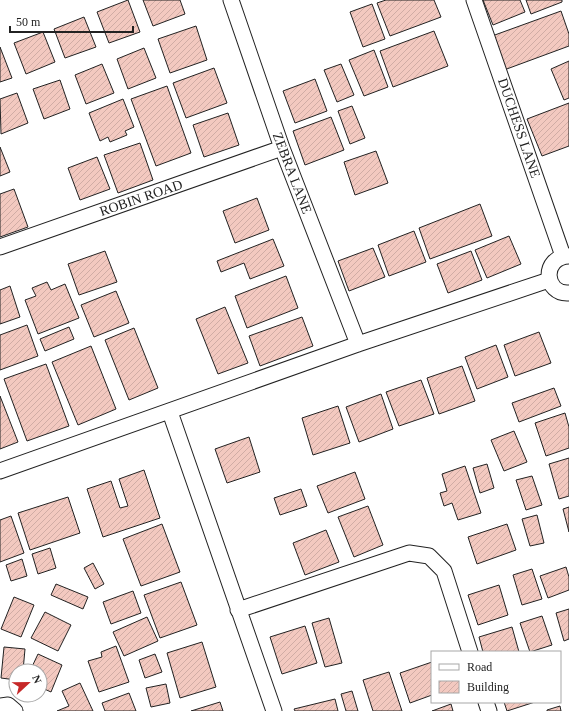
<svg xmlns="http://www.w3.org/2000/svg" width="569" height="711" font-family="Georgia,serif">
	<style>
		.building { fill: url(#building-hatch); stroke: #222 }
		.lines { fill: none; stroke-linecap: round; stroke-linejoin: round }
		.minor-casing { stroke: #222; stroke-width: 17 }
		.minor { stroke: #fff; stroke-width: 15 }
		.labels { text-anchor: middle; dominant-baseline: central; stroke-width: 3; stroke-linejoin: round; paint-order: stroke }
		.street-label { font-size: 14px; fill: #222; stroke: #fff }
	</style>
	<defs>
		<pattern id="building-hatch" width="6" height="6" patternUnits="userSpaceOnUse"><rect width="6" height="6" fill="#f3c9c0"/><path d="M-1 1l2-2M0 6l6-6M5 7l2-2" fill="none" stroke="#d0aca5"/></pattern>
	</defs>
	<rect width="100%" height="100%" fill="#fff"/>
	<path class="building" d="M128 0 140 32 109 43 97 12Z
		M143 0H180L185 14 153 26Z
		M386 0H434L441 17 390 36 377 3Z
		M483 0H520L525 12 493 25Z
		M526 0H562V2L531 14Z
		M372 4 385 39 363 47 350 12Z
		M561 11 569 34V46L504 70 492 36Z
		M84 17 96 47 65 58 54 29Z
		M196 26 207 60 170 73 158 39Z
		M434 31 448 66 393 87 380 51Z
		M43 32 55 62 26 74 14 43Z
		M0 47 12 78 0 82Z
		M144 48 156 78 128 89 117 59Z
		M374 50 388 87 364 96 349 60Z
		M569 61V98L564 100 551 69Z
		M102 64 114 93 86 104 75 75Z
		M341 64 354 95 337 102 324 70Z
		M214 68 227 103 186 118 173 83Z
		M315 79 327 111 295 123 283 91Z
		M60 80 70 109 44 119 33 89Z
		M167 86 191 153 156 166 131 99Z
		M17 93 28 123 1 134 0 99Z
		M123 99 134 127 125 131 127 135 110 142 108 137 100 141 89 113Z
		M569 103V146L542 156 527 119Z
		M352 106 365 138 350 144 338 111Z
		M228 113 239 145 204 157 193 125Z
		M331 117 344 150 305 165 293 131Z
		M140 143 153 180 118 193 104 155Z
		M0 147 10 172 0 176Z
		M376 151 388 183 355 195 344 162Z
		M97 157 110 189 80 200 68 168Z
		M14 189 28 227 0 237V194Z
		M257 198 269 230 235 243 223 211Z
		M480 204 492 236 430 259 419 228Z
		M414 231 426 262 389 276 378 245Z
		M509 236 521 264 487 278 475 250Z
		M273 239 284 266 250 279 244 263 221 272 217 261Z
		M373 248 385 277 349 291 338 261Z
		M105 251 117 282 79 295 68 264Z
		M471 251 482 280 448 293 437 264Z
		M286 276 298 308 247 328 235 296Z
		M47 282 51 290 65 284 79 318 38 334 25 300 36 296 32 288Z
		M10 286 20 317 0 324V290Z
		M116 291 129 323 94 337 81 305Z
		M225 307 248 363 218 374 196 319Z
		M302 317 313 346 260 366 249 336Z
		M27 325 38 356 0 370V335Z
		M69 327 74 339 45 351 40 339Z
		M134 328 158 388 129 400 105 340Z
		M539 332 551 363 515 376 504 345Z
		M496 345 508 377 477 389 465 357Z
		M91 346 116 409 78 425 52 362Z
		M46 364 69 426 27 441 4 379Z
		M462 366 475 401 439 414 427 378Z
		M421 380 434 414 399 426 386 392Z
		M554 388 561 406 519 422 512 403Z
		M381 394 393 429 359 442 346 407Z
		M0 396 18 442 0 449Z
		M338 406 350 443 313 455 302 418Z
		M565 413 569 427V448L546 456 535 423Z
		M514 431 527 462 504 471 491 440Z
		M249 437 260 472 227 483 215 449Z
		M569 458V496L559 499 549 464Z
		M487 464 494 488 480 493 473 468Z
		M465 466 481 513 458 520 452 503 444 506 440 493 447 491 442 474Z
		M144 470 160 518 103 537 87 489 111 481 120 508 128 506 119 479Z
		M355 472 365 499 328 513 317 486Z
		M532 476 542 505 526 510 516 480Z
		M301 489 307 506 280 515 274 498Z
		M68 497 80 533 30 550 18 513Z
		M368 506 383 545 354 557 338 517Z
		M569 507V532L563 509Z
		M537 515 544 543 530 546 522 519Z
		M11 516 24 553 0 562V520Z
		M162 524 180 572 141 586 123 539Z
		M507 524 516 550 477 564 468 537Z
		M326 530 339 562 305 575 293 543Z
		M50 548 56 568 38 574 32 554Z
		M22 559 27 576 11 581 6 565Z
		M93 563 104 584 95 589 84 568Z
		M566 567 569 577V590L548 598 540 576Z
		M532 569 542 599 522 605 513 575Z
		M181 582 197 625 160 638 144 595Z
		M56 584 88 597 83 609 51 595Z
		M499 585 508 615 478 625 468 595Z
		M133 591 141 613 111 624 103 602Z
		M14 597 34 605 21 637 1 629Z
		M569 609V639L564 641 556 613Z
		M45 612 71 625 58 651 31 638Z
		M542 616 552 645 530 652 520 623Z
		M147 617 158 641 124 656 113 632Z
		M329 618 342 663 325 667 312 623Z
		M305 626 317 663 282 674 270 637Z
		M512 627 519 652H483L479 637Z
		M202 642 216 687 180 698 167 653Z
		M116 646 129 682 99 692 88 661 102 657 101 652Z
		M4 647 25 649 23 671H16V680L1 678Z
		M38 654 62 665 51 692 40 687V671H30Z
		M155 654 162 672 145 678 139 660Z
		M432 662V695L410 703 400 673Z
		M389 672 402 711H373L363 680Z
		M80 683 93 711H57L69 706 62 691Z
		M166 684 170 703 151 707 146 688Z
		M352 691 358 711H346L341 694Z
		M129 693 136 711H105L102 703Z
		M335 699 338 711H295L294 709Z
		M220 702 223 711H191Z
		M504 702H535L507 711Z
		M451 704 453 711H432Z
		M560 706 561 711H547V710Z"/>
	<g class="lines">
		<g class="minor-casing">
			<path id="minor" d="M231 0 282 148 358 344
				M474 0 563 256
				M0 247 282 148
				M569 256C541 257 544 295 569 293
				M170 412 274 711
				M0 471 358 344 549 280
				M238 610 409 553 429 556 444 571 470 652
				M486 702 489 711
				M0 706 8 705 15 711"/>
		</g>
		<use href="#minor" class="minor"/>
	</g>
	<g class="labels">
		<g class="street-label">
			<text transform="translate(519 128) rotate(71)">DUCHESS LANE</text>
			<text transform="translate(292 173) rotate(69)">ZEBRA LANE</text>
			<text transform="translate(141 198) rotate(-19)">ROBIN ROAD</text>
		</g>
	</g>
	<rect x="431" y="651" width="130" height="52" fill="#ffffff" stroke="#a7a7a7"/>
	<rect x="439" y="664" width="20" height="6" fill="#ffffff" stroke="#a7a7a7"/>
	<text x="467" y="671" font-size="12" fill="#222222">Road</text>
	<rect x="439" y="681" width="20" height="12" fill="url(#building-hatch)" stroke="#a7a7a7"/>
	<text x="467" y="691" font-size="12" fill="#222222">Building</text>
	<g transform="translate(28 683) rotate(68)"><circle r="19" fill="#ffffff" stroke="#a7a7a7"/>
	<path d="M0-3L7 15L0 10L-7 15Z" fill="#c62828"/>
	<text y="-6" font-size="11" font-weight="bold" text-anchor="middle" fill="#222222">N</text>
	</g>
	<path d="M10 26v6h123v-6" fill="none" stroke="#222222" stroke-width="2"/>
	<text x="16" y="26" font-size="12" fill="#222222" stroke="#ffffff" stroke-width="3" paint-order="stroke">50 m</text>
</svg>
